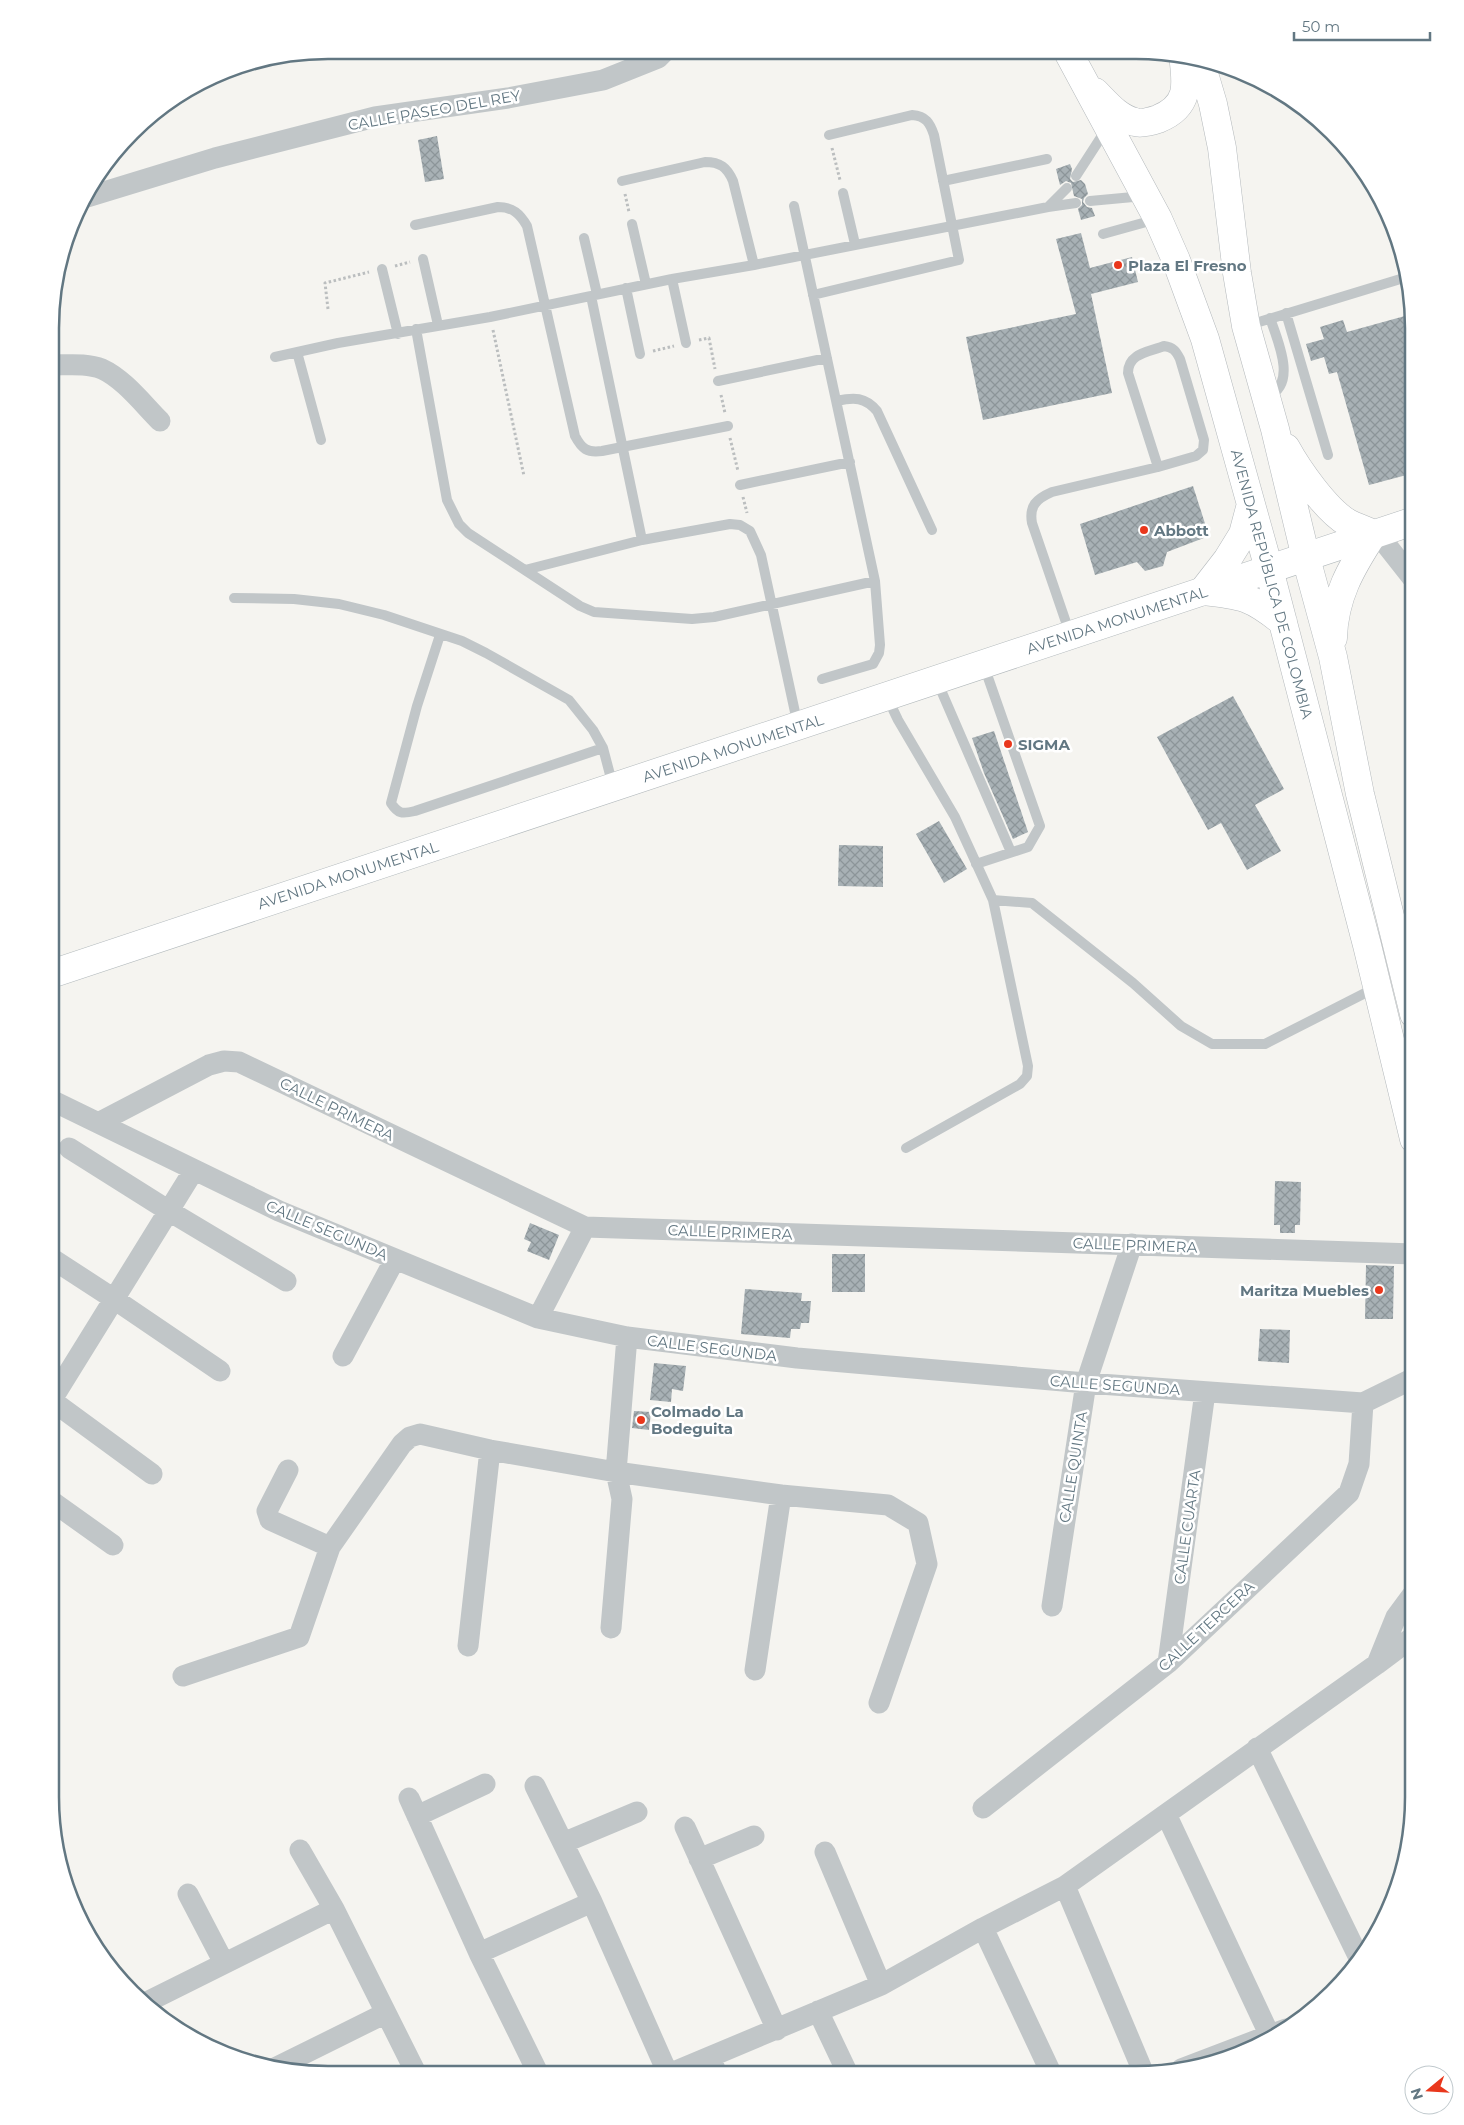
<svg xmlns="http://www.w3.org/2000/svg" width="1464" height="2125" font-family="Montserrat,sans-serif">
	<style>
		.building { fill: url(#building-cross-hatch) }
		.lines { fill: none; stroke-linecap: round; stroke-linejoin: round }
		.secondary-casing { stroke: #b3babd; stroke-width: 29 }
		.primary-casing { stroke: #b4b9bc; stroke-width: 29 }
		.path { stroke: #bbbebf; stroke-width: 3; stroke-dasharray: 2.5 2.5; stroke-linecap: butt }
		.lane { stroke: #c1c6c8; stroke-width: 10 }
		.street { stroke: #c1c6c8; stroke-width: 21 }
		.secondary { stroke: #fff; stroke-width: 28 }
		.primary { stroke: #fff; stroke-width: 28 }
		.poi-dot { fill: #e9371c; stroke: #fff; stroke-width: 2 }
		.labels { text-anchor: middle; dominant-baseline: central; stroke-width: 5; stroke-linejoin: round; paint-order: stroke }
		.street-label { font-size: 15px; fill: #627782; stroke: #fff }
		.poi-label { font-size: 15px; font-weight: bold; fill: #627782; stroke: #fff; text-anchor: start }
		.rim { fill: none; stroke: #627782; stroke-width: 2.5 }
	</style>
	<defs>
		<pattern id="building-cross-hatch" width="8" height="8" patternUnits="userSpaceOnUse" patternTransform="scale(1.25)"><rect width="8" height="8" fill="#a8b1b5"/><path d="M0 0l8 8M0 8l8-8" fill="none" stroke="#8c9599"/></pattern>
	</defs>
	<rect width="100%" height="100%" fill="#f5f4f0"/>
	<path class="building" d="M437 136 444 179 425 182 418 140Z
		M1070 164 1072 169 1070 179 1073 182 1081 180 1085 184 1088 194 1084 198 1083 202 1087 207 1092 208 1095 216 1081 220 1078 209 1082 205V199L1074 196 1071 183 1066 181 1060 185 1056 169Z
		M1081 233 1090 268 1132 257 1138 282 1091 294 1112 393 983 420 966 337 1076 314 1056 239Z
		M1412 314 1414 328V473L1369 485 1337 372 1329 374 1324 357 1311 361 1306 344 1324 339 1320 327 1343 320 1347 332Z
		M1193 486 1209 536 1167 552 1163 566 1145 571 1137 562 1095 575 1080 524Z
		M1233 696 1284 789 1255 805 1281 851 1247 870 1221 823 1208 830 1157 737Z
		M994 731 1028 832 1013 839 984 773 972 738Z
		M939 821 967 869 944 883 916 834Z
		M839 845 883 846V887L838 886Z
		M1275 1181 1301 1182 1300 1225H1295V1233H1280V1225H1274Z
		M530 1223 559 1235 549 1260 527 1251 531 1242 524 1239Z
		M832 1254H865V1292H832Z
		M1366 1265 1394 1266 1393 1319H1365Z
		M745 1289 802 1293 801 1301H811L809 1323H801L800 1329H791L790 1338 741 1334Z
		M1260 1329 1290 1330 1289 1363 1258 1361Z
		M654 1363 686 1366 683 1391 672 1389 671 1402 650 1400Z
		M634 1411 651 1412 649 1430 632 1428Z"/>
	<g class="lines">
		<g class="secondary-casing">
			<path id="secondary" d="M51 974 1414 521"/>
		</g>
		<g class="primary-casing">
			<path id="primary" d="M1068 52 1158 219 1176 260 1205 339 1269 569 1367 945 1414 1139
				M1200 60 1213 104 1222 148 1237 273 1246 326 1275 429 1306 558 1333 657 1360 794 1414 1014
				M1095 92C1107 104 1118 118 1135 122 1141 124 1152 121 1158 119 1190 106 1187 85 1183 55
				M1286 448C1298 470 1326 510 1348 523 1356 527 1365 530 1373 534 1351 568 1334 597 1333 638
				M1203 591 1227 560 1243 534 1251 504
				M1203 591C1243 595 1252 597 1283 622"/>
		</g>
		<path class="path" d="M832 148 840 180
			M625 194 629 212
			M395 266 410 262
			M328 309 325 283 369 272
			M493 330 524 476
			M699 340 709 338 715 369
			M653 351 674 346
			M721 395 725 413
			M730 438 738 471
			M743 497 747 513"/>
		<path class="lane" d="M1076 176 1107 128
			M622 181 705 162C720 162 727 167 733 181L754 265
			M943 181 1047 159
			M843 193 855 244
			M1090 201 1144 196
			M794 206 875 581 880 645 879 653 873 664 822 679
			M1048 207 1067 188
			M632 224 646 284
			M415 225 498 207C513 207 520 214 527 226L575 436C582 449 587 453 602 451L728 426
			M1103 234 1157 219
			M584 238 597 294
			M423 259 438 325
			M382 269 398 334
			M672 279 686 343
			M626 288 640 354
			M813 295 959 260 934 135C930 123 926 116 912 115L829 135
			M591 296 642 540
			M1286 313 1328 455
			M1246 326 1407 277
			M416 329 447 500 459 524 468 533 580 606 594 612 692 619 714 617 875 581
			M297 352 321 440
			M275 357 338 343 490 317 672 279 754 265 1048 207 1076 203
			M718 381 827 358
			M1268 396C1298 384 1277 339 1270 318
			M837 401C854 397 865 397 877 411L932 530
			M740 485 850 462
			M525 570 642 540 730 524 740 525 750 531 761 555 798 726
			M234 598 294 599 339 604 384 615 462 641 486 653 569 700 593 730 603 748 613 786
			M1070 634 1032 523C1029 506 1036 499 1052 492L1158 467 1196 456 1203 450 1204 440 1180 359C1176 351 1173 347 1164 346 1149 352 1128 353 1128 373L1158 467
			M440 635 417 706 391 803C398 814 402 814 415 811L603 748
			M937 681 1011 852
			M887 697 898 720 955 817 993 900 1032 903 1133 983 1181 1026 1212 1044H1265L1375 988
			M976 864 1028 847 1040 826 984 666
			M906 1148 1020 1084 1027 1076 1028 1066 993 900"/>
		<path class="street" d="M84 198 215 158 375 117 508 98 603 80 658 58 665 51
			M52 365C69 365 87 363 102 369 124 379 143 404 160 421
			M1377 533 1414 580
			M51 1100 279 1211 538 1318 627 1337 797 1358 1086 1383 1363 1403 1414 1378
			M98 1123 209 1065 224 1061 239 1062 585 1227 1414 1254
			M69 1148 169 1211 286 1281
			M51 1258 114 1299 220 1371
			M538 1318 585 1227
			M343 1356 395 1259
			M51 1400 152 1474
			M51 1401 194 1170
			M288 1470 267 1511 270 1520 330 1547
			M50 1500 113 1545
			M1052 1606 1086 1383 1132 1244
			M611 1628 622 1499 616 1472 627 1337
			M1413 1637 1377 1664 1396 1617 1413 1594
			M468 1646 490 1450
			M1168 1663 1205 1392
			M755 1670 781 1495
			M183 1676 299 1637 330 1547 402 1444 410 1437 420 1434 490 1450 616 1472 781 1495 888 1505 918 1523 927 1564 879 1703
			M1257 1748 1360 1960
			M535 1786 592 1902 668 2074
			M409 1798 479 1953 538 2073
			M983 1808 1168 1663 1349 1493 1359 1464 1363 1403
			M1166 1814 1270 2036
			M417 1816 485 1784
			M685 1827 777 2030
			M563 1843 637 1812
			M300 1850 334 1909 416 2073
			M825 1852 881 1985
			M699 1859 754 1836
			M1065 1886 1144 2074
			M188 1894 224 1963
			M983 1928 1052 2075
			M479 1953 592 1902
			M145 2003 334 1909
			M818 2011 848 2074
			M710 2057 717 2074
			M275 2068 386 2013
			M1181 2069 1286 2029
			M669 2074 881 1985 983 1928 1065 1886 1377 1664"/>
		<use href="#secondary" class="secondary"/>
		<use href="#primary" class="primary"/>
	</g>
	<g class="poi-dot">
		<circle cx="1118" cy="265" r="5"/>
		<circle cx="1144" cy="530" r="5"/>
		<circle cx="1008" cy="744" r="5"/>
		<circle cx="1379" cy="1290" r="5"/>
		<circle cx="641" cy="1420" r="5"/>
	</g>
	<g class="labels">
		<g class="street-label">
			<text transform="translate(434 110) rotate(-10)">CALLE PASEO DEL REY</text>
			<text transform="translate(1272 584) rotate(75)">AVENIDA REPÚBLICA DE COLOMBIA</text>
			<text transform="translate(1117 620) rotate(-18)">AVENIDA MONUMENTAL</text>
			<text transform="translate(733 748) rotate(-18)">AVENIDA MONUMENTAL</text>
			<text transform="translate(348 875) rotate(-18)">AVENIDA MONUMENTAL</text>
			<text transform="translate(337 1109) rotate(26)">CALLE PRIMERA</text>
			<text transform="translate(327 1230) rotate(23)">CALLE SEGUNDA</text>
			<text transform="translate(730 1232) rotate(2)">CALLE PRIMERA</text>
			<text transform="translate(1135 1245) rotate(2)">CALLE PRIMERA</text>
			<text transform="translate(712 1348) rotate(7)">CALLE SEGUNDA</text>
			<text transform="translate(1115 1385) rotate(4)">CALLE SEGUNDA</text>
			<text transform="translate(1073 1467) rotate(-81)">CALLE QUINTA</text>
			<text transform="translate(1187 1527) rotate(-82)">CALLE CUARTA</text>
			<text transform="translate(1206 1626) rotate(-43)">CALLE TERCERA</text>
		</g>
		<g class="poi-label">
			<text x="1128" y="265">Plaza El Fresno</text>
			<text x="1154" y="530">Abbott</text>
			<text x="1018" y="744">SIGMA</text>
			<text x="1369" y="1290" text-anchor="end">Maritza Muebles</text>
			<text x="651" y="1411">Colmado La<tspan x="651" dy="17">Bodeguita</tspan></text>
		</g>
	</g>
	<path d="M0 0H1464V2125H0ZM328 59H1136A269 269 0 0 1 1405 328V1797A269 269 0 0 1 1136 2066H328A269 269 0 0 1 59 1797V328A269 269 0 0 1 328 59Z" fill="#fff" fill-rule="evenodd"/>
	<path class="rim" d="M328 59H1136A269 269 0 0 1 1405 328V1797A269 269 0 0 1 1136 2066H328A269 269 0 0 1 59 1797V328A269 269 0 0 1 328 59Z"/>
	<g transform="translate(1429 2090) rotate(252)"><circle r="24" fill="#ffffff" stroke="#c0c9cd"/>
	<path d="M0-4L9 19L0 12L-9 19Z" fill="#e9371c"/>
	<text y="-8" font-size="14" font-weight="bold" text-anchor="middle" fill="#627782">N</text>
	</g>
	<path d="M1294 32v8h136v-8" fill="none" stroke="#627782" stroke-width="2.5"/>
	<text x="1302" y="32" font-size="15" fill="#627782" stroke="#ffffff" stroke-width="4" paint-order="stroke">50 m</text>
</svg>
